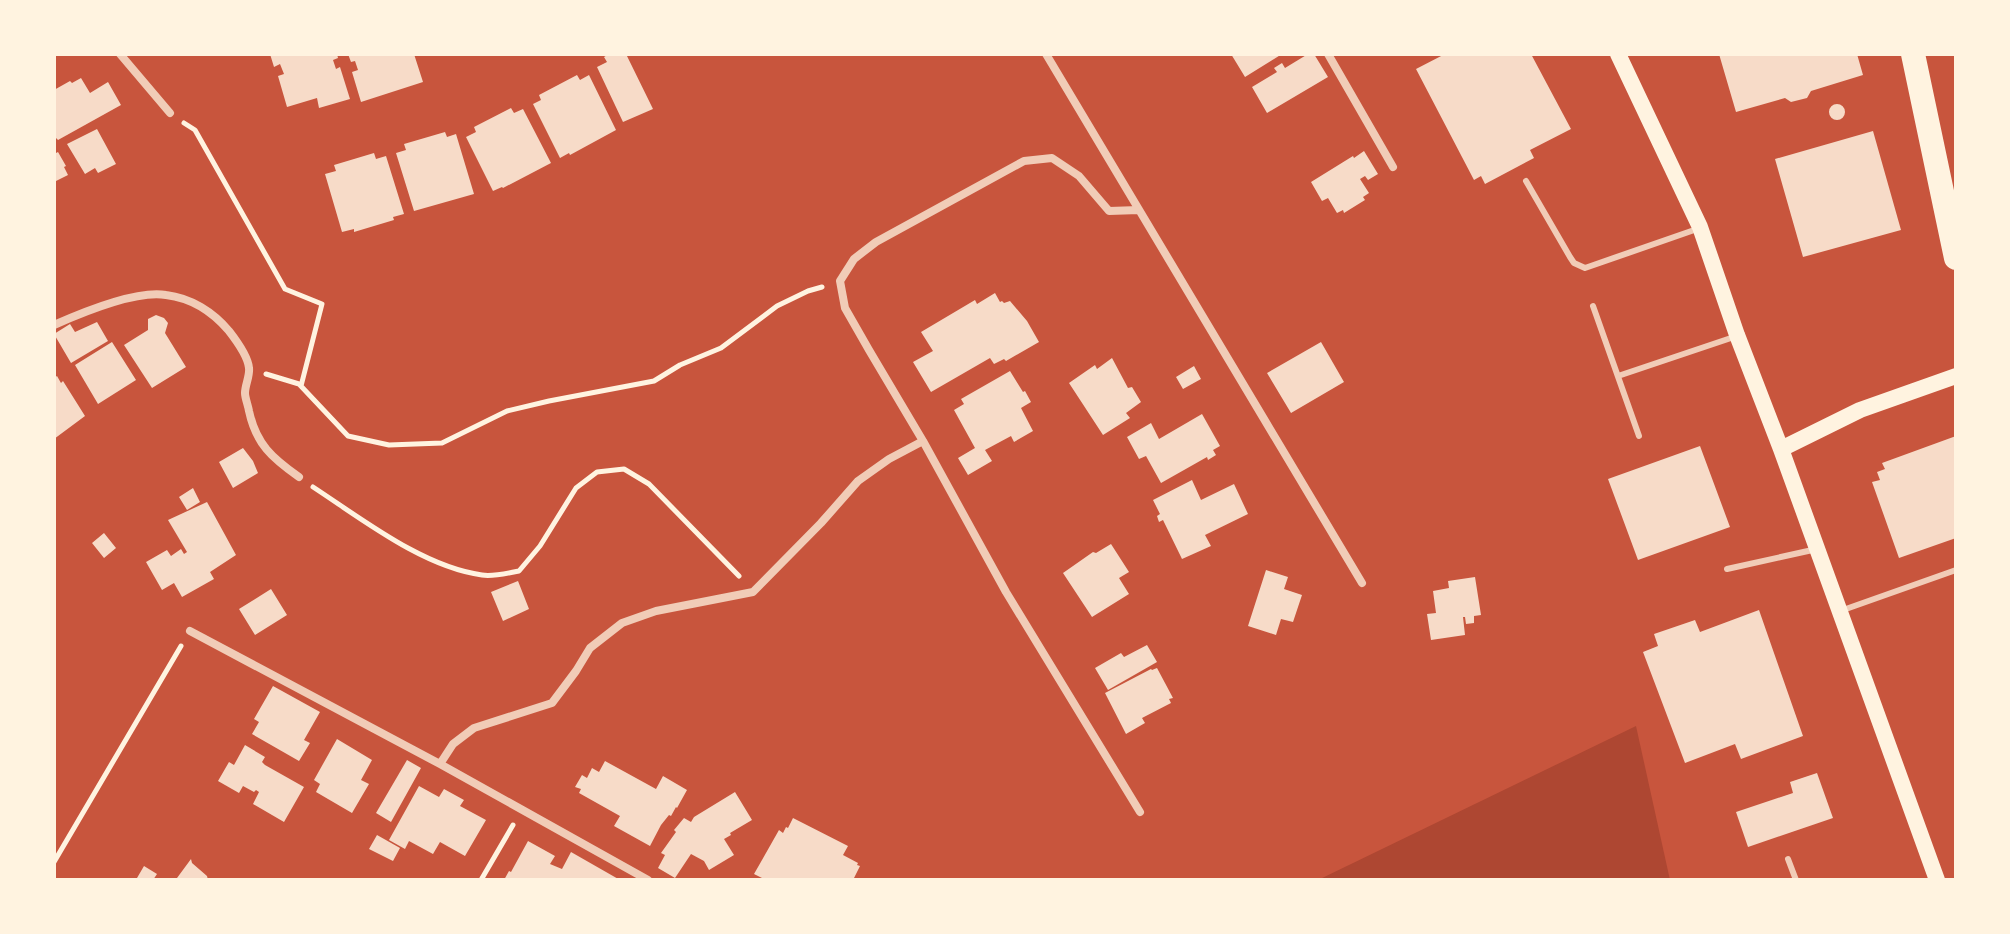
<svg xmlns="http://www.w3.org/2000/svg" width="2010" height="934" font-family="Jost,sans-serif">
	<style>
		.green { fill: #ae4732 }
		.building { fill: #f7dbc8 }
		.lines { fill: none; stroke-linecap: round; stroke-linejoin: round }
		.path { stroke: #fff3e0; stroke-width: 5 }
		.service { stroke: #f1ccb7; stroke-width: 6 }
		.minor { stroke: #f1ccb7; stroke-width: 8 }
		.secondary { stroke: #fff3e0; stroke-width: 16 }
		.motorway { stroke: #fff3e0; stroke-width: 24 }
	</style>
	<rect width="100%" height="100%" fill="#c8553d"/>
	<path class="green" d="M1636 726 1670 880H1318Z"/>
	<path class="building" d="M270 54H337L338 58 333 60 336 69 340 67 350 99 319 108 317 98 287 107 278 76 284 74 280 64 274 67Z
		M348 54H414L423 82 361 102 352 72 358 70 355 61 351 62Z
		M609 54H626L653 109 623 122 597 67 607 62 604 57Z
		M1231 54H1282L1245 77Z
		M1308 54H1314L1328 77 1267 113 1252 87 1277 72 1274 68 1282 63 1285 68Z
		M1445 54H1531L1571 129 1530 150 1534 158 1485 184 1481 176 1474 180 1416 69Z
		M1719 54H1857L1863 75 1811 91 1807 98 1791 102 1785 98 1736 112Z
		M577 75 580 80 589 75 616 130 570 155 569 153 560 158 533 104 541 100 539 95Z
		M81 78 90 93 108 82 121 105 58 140 54 136V90L70 81 72 83Z
		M1829 112a8 8 0 1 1 16 0a8 8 0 1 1-16 0Z
		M511 108 514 113 523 109 551 163 503 188 502 187 493 191 466 137 476 132 474 127Z
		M97 129 116 164 98 173 95 168 85 174 67 144Z
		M1873 131 1901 230 1803 257 1775 159Z
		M445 132 447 137 456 134 474 194 414 211 396 153 406 150 404 144Z
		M1364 151 1378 174 1368 180 1365 176 1360 179 1369 193 1363 197 1365 200 1344 213 1343 210 1337 213 1328 198 1322 201 1311 182 1353 156 1354 158Z
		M58 152 66 166 64 167 68 175 54 182V154Z
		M374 153 376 159 386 156 404 214 393 217 394 220 354 232V229L342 232 325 174 336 171 334 165Z
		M995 293 1000 302 1002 301 1004 303 1010 301 1027 321 1039 342 1006 361 1004 359 994 364 990 358 931 392 913 362 933 351 921 332 975 300 977 304Z
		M156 315 164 318 168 323 165 333 186 367 152 388 124 345 148 330V319Z
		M97 322 108 341 71 363 54 334 70 324 75 332Z
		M112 342 136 380 98 404 75 365Z
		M1321 342 1344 382 1291 413 1267 373Z
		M1112 358 1128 388 1132 387 1141 402 1126 413 1130 418 1103 435 1069 383 1095 365 1097 369Z
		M1194 366 1201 379 1183 389 1176 377Z
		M1010 371 1023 392 1025 391 1031 402 1021 408 1033 431 1014 442 1011 436 985 450 992 461 968 475 958 458 975 448 954 410 964 404 961 399Z
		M57 376 61 383 63 381 85 416 54 439V378Z
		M1202 414 1220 446 1213 450 1216 455 1208 460 1207 457 1161 483 1146 456 1139 459 1127 437 1151 423 1159 439Z
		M1956 436V538L1899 558 1872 482 1880 480 1877 472 1885 469 1882 463Z
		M1700 446 1730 527 1638 560 1608 479Z
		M243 448 253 461 258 473 233 488 219 462Z
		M1192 480 1201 500 1234 484 1248 514 1205 535 1211 546 1182 559 1163 520 1159 522 1157 516 1160 514 1153 500Z
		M193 488 200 502 187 510 179 497Z
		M207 502 236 555 210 572 214 579 182 597 174 583 162 590 146 562 167 550 171 556 181 549 184 554 187 552 168 520Z
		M104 533 116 548 104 558 92 543Z
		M1111 544 1129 572 1119 578 1129 594 1092 617 1063 573 1093 552 1096 553Z
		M1266 570 1288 577 1284 589 1302 595 1293 622 1281 619 1276 635 1248 626Z
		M1475 577 1481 615 1474 616V623L1466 624 1465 617H1463L1465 635 1431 640 1427 614 1436 613 1433 591 1449 588 1448 581Z
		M518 581 529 609 503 621 491 592Z
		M271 589 287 615 255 635 239 609Z
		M1759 610 1803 736 1741 759 1735 744 1685 763 1643 652 1658 646 1654 634 1695 620 1700 632Z
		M1147 645 1157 662 1108 690 1095 668 1121 653 1124 657Z
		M1157 668 1173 698 1169 699 1171 703 1142 718 1145 723 1126 734 1105 693 1151 669 1152 670Z
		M273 686 320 712 304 740 310 743 299 761 252 734 259 722 254 719Z
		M337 739 372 760 361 780 369 784 352 813 316 792 320 784 314 780Z
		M245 745 265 757 262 762 265 765 304 787 284 822 253 804 259 792 256 790 254 792 243 786 239 793 218 781 229 762 234 765Z
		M407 760 421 768 391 822 376 813Z
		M605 761 656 789 663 776 687 790 677 808 676 807 671 816 669 815 661 825 650 846 614 826 620 816 579 793 581 789 575 787 582 775 587 778 592 768 599 772Z
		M1817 773 1833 818 1748 847 1736 812 1793 793 1790 782Z
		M419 786 439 797 444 789 464 800 460 806 486 820 465 856 440 842 433 854 409 841 405 849 389 840Z
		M735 792 752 820 730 833 731 835 724 839 734 855 709 870 704 861 691 854 675 878 658 868 665 855 661 853 676 832 674 830 684 818 691 822 694 817Z
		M793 818 848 846 843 855 858 863 857 865 860 866 853 880H766L754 874 779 830 783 833 786 827 788 828Z
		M377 835 400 848 393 861 369 849Z
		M528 841 555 856 550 864 562 869 571 852 620 880H504L509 871 511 872Z
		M191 859 192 863 207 876 208 880H178L177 878Z
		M144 866 157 874 153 880H140L137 878Z"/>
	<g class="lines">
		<path class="path" d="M184 123 195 130 285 289 322 304 301 386
			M266 374 299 384 348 436 389 445 442 443 507 411 549 401 654 381 680 365 721 348 777 306 808 291 822 287
			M313 487C362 519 423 567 482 575 493 577 508 573 519 571L540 546 576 488 597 472 624 469 649 484 739 576
			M54 862 181 646
			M481 880 513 825"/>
		<path class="service" d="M1526 181 1570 257 1574 263 1585 268 1700 228
			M1593 306 1639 436
			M1618 376 1734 337
			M1727 569 1817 549
			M1843 610 1956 570
			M1788 859 1796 880"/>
		<path class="minor" d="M120 54 170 113
			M1046 54 1362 583
			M1328 54 1393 167
			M1139 210 1109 211 1079 176 1052 158 1024 161 876 242 854 259 840 281 845 308 869 350 923 441 1006 592 1140 812
			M54 325C81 313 137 290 166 295 191 298 213 312 229 331 236 340 248 357 249 368 250 376 245 385 245 393 245 398 248 405 249 411 256 444 272 458 299 477
			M190 631 440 764 648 880
			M440 764 453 744 474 728 552 703 576 671 590 648 622 623 656 611 753 592 821 523 858 481 889 459 923 441"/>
		<path class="secondary" d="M1618 54 1700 227 1737 335 1781 449 1937 880
			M1781 449 1860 410 1956 376"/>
		<path class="motorway" d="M1913 54 1956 258"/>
	</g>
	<rect width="2010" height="934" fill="none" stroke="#fff3e0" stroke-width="112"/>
</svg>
